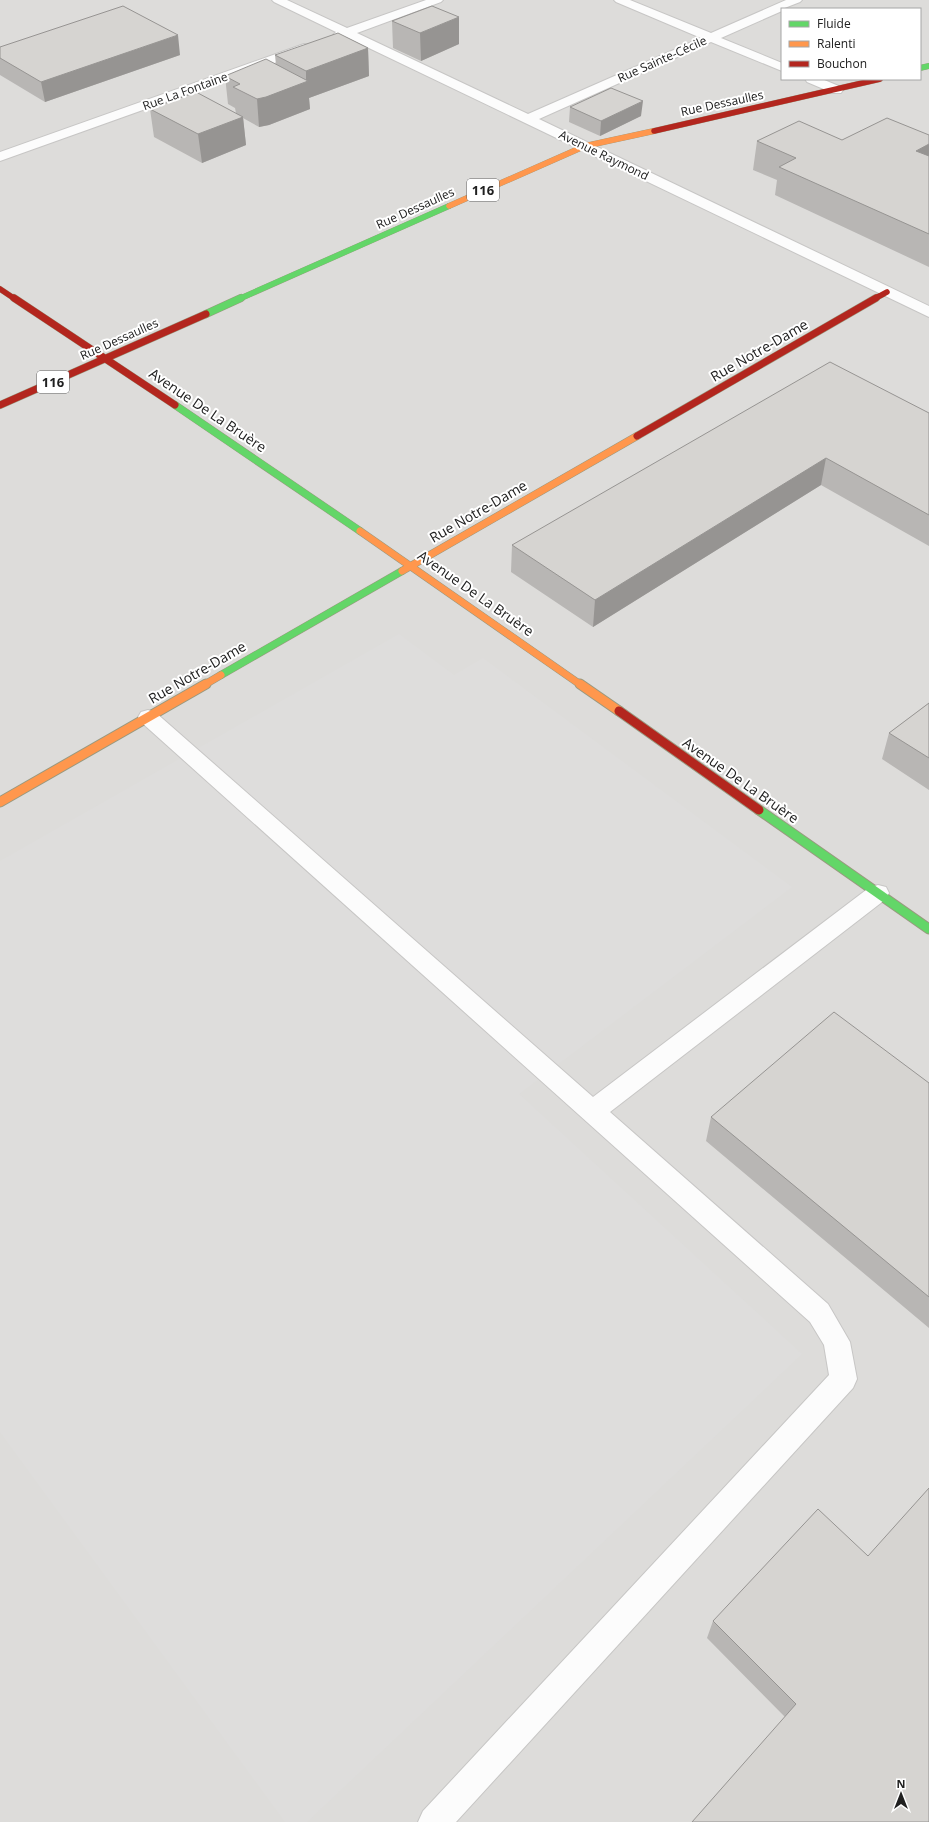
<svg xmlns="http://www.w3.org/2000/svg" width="929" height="1822" font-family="'Open Sans',sans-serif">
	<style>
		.residential { fill: #dddcda; fill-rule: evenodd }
		.parking { fill: #dedddc }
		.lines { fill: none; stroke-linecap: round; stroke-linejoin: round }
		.lane-casing { stroke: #c7c6c5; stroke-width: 2 }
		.street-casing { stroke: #c7c6c5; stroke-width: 2 }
		.fast-far2-casing { stroke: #99997f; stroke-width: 6 }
		.fast-far1-casing { stroke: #99997f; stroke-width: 8 }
		.fast-casing { stroke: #99997f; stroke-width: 11 }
		.slow-far2-casing { stroke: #99997f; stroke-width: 6 }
		.slow-far1-casing { stroke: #99997f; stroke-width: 8 }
		.slow-casing { stroke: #99997f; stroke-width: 11 }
		.jam-far2-casing { stroke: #99997f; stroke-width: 6 }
		.jam-far1-casing { stroke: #99997f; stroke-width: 8 }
		.jam-casing { stroke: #99997f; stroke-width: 11 }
		.lane { fill: #fcfcfc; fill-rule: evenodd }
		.street { fill: #fcfcfc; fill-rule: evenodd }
		.fast-far2 { stroke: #63d668; stroke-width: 5.5 }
		.fast-far1 { stroke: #63d668; stroke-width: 7 }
		.fast { stroke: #63d668; stroke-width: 9 }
		.slow-far2 { stroke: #ff974d; stroke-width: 5.5 }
		.slow-far1 { stroke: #ff974d; stroke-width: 7 }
		.slow { stroke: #ff974d; stroke-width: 9 }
		.jam-far2 { stroke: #b3261e; stroke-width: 5.5 }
		.jam-far1 { stroke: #b3261e; stroke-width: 7 }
		.jam { stroke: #b3261e; stroke-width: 9 }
		.wall { fill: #b8b6b4 }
		.shaded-wall { fill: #969492 }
		.building { fill: #d6d4d1; stroke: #969492 }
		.labels { text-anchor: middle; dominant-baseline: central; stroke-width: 4; stroke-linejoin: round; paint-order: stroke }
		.far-street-label { font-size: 12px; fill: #202020; stroke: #fff }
		.shield { fill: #fff; stroke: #636363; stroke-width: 1 }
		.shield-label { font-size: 13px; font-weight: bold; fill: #202020 }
		.street-label { font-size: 14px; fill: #202020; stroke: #fff }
	</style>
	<rect width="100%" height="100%" fill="#eeece9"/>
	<path class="residential" d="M0 0H929V1822H0ZM782 9H920V79H782Z"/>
	<path class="parking" d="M399 634 454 675 483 658 792 887 519 1094 802 1354 307 1822H285L0 1432V861Z"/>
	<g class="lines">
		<g class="lane-casing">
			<path id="lane" d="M148 710 155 712 593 1097 870 887 878 885 886 887 889 893 886 899 610 1112 828 1304 850 1342 857 1379 853 1388 456 1822H418L423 1811 829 1375 824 1345 810 1322 141 722 138 717 141 712Z"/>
		</g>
		<g class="street-casing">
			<path id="street" d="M272 0H287L347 28 426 0H443L441 2 357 33 528 114 701 38 616 2 614 0H630L711 33 786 0H802L800 2 782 9V11L721 38 782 63V71L711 42 539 119 929 306V317L346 37 339 39 335 38 333 35 336 32 274 2Z
				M304 44 308 45 310 48 308 51 0 161V152Z
				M805 79H822L841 87 843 90 841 93H833L807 82Z"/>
		</g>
		<g class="fast-far2-casing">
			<path id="fast-far2" d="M920 68 929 66
				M239 299 449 206"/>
		</g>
		<g class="fast-far1-casing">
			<path id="fast-far1" d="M206 314 241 298
				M175 405 360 531
				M221 675 402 571"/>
		</g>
		<g class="fast-casing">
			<path id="fast" d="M759 810 929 929"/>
		</g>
		<g class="slow-far2-casing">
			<path id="slow-far2" d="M449 206 585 146 654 131"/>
		</g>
		<g class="slow-far1-casing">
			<path id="slow-far1" d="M360 531 581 685
				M402 571 637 436
				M204 685 221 675"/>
		</g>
		<g class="slow-casing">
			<path id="slow" d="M580 684 619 711
				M0 802 206 684"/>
		</g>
		<g class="jam-far2-casing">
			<path id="jam-far2" d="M654 131 880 79
				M0 289 15 299
				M874 299 887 292"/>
		</g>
		<g class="jam-far1-casing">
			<path id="jam-far1" d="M14 298 175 405
				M0 405 206 314
				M637 436 876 298"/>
		</g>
		<g class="jam-casing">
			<path id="jam" d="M619 711 759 810"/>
		</g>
		<use href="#lane" class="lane"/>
		<use href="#street" class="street"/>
		<use href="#fast-far2" class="fast-far2"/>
		<use href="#fast-far1" class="fast-far1"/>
		<use href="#fast" class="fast"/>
		<use href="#slow-far2" class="slow-far2"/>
		<use href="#slow-far1" class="slow-far1"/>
		<use href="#slow" class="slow"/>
		<use href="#jam-far2" class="jam-far2"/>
		<use href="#jam-far1" class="jam-far1"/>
		<use href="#jam" class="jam"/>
	</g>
	<path class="wall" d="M392 21 459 44 421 61 393 48Z
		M0 47 180 55 45 102 0 75Z
		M368 48 369 76 309 98 310 109 269 125 259 127 243 118 246 145 202 163 154 137 150 109 236 113 235 108 228 104 225 76 276 65 275 55Z
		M570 107 641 116 600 136 569 122Z
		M929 135V267L775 195 777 180 753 170 757 141 842 140Z
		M929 413V546L821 485 593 627 511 572 512 545Z
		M929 703V790L882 759 889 733Z
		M929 1083V1328L706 1141 711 1117Z
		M713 1621 929 1822 785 1717 707 1638Z"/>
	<path class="shaded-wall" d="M459 17V44L421 61 420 33Z
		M178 35 180 55 45 102 41 82Z
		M368 48 369 76 309 98 310 109 269 125 259 127 257 99 306 82V71Z
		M643 101 641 116 600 136 601 121Z
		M243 117 246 145 202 163 198 134Z
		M929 144V169L916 151Z
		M826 458 821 485 593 627 595 600Z"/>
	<path class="building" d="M123 6 178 35 41 82 0 58V47Z
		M432 6 459 17 420 33 392 21Z
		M338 33 368 48 306 71 275 55Z
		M266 59 308 81 266 97 257 99 233 87 240 84 225 76Z
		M611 88 643 101 601 121 570 107Z
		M196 92 243 117 198 134 150 109Z
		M887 118 929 135V144L916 151 929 156V234L779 167 796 158 757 141 799 121 842 140Z
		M830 362 929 413V515L826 458 595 600 512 545Z
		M929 703V758L889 733Z
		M834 1012 929 1083V1297L711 1117Z
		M929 1488V1822H692L796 1704 713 1621 818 1509 868 1556Z"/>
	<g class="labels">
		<g class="far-street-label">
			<text transform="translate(662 59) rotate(-24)">Rue Sainte-Cécile</text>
			<text transform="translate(185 91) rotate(-20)">Rue La Fontaine</text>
			<text transform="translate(722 103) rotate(-12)">Rue Dessaulles</text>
			<text transform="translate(604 155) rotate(26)">Avenue Raymond</text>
			<text transform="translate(415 208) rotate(-24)">Rue Dessaulles</text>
			<text transform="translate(119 339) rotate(-24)">Rue Dessaulles</text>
		</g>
		<g class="shield">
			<rect x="467" y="179" width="32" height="22" rx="3"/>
			<rect x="37" y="371" width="32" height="22" rx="3"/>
		</g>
		<g class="shield-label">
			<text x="483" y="190">116</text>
			<text x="53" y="382">116</text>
		</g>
		<g class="street-label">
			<text transform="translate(759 350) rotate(-30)">Rue Notre-Dame</text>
			<text transform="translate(208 410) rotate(34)">Avenue De La Bruère</text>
			<text transform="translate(478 511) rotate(-30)">Rue Notre-Dame</text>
			<text transform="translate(476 593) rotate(35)">Avenue De La Bruère</text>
			<text transform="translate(197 672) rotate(-30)">Rue Notre-Dame</text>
			<text transform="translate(741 780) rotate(35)">Avenue De La Bruère</text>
		</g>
	</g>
	<rect x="781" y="8" width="140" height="72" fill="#ffffff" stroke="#a6a6a6"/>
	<rect x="789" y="21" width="20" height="6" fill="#63d668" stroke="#a6a6a6"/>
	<text x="817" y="28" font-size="12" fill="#202020">Fluide</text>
	<rect x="789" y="41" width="20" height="6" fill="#ff974d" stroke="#a6a6a6"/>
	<text x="817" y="48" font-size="12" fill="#202020">Ralenti</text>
	<rect x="789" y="61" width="20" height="6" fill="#b3261e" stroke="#a6a6a6"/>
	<text x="817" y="68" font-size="12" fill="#202020">Bouchon</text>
	<g transform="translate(901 1794)" stroke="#ffffff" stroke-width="3" paint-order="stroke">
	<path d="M0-3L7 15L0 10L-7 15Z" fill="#202020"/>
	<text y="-6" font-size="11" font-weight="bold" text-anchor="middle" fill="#202020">N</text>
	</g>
</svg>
